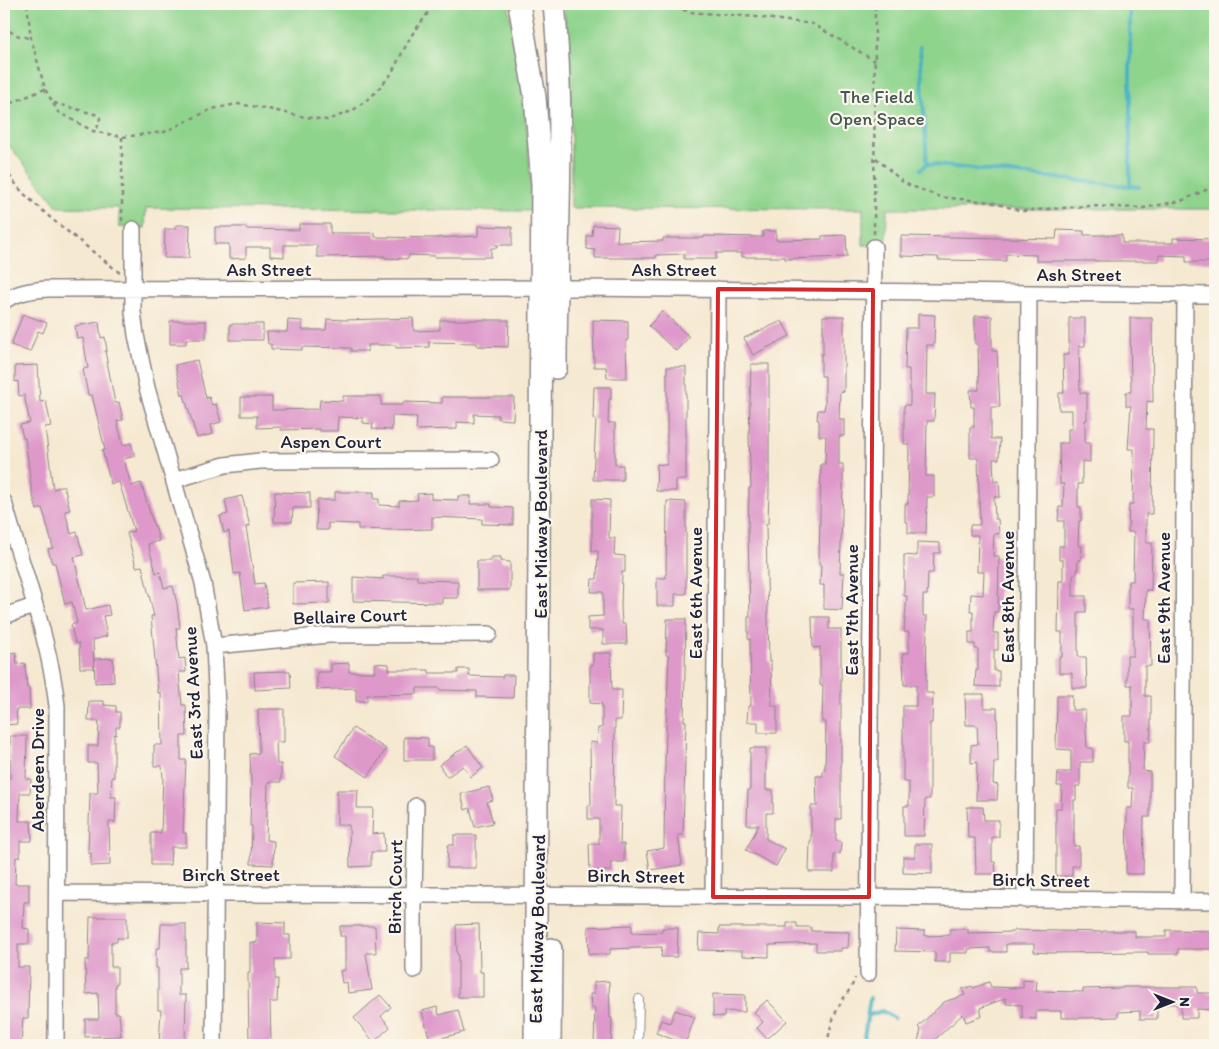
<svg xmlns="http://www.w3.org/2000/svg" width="1219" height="1049" font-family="Itim,sans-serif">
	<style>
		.green { fill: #8fd48d; stroke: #587b64 }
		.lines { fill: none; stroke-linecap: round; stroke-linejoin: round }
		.stream { stroke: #44b2c0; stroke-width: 4 }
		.building { fill: #de99ca }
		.service-casing { stroke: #8c8686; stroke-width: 10 }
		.minor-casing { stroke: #8c8686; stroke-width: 18 }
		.secondary-casing { stroke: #8c8686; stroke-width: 24 }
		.path { stroke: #8c8686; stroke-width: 2.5; stroke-dasharray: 4 4; stroke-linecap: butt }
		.service { stroke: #fff; stroke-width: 8 }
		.minor { stroke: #fff; stroke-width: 15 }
		.secondary { stroke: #fff; stroke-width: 21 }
		.marked { fill: none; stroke: #d62828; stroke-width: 4; stroke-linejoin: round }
		.labels { text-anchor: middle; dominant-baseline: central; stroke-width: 4.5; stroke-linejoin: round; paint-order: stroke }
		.park-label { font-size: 19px; fill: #435754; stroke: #fbf7ec }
		.street-label { font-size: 19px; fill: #22223b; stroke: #fbf7ec }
	</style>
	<rect width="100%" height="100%" fill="#fbf7ec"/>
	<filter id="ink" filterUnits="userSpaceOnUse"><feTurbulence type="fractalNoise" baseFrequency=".02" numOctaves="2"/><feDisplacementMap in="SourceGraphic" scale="10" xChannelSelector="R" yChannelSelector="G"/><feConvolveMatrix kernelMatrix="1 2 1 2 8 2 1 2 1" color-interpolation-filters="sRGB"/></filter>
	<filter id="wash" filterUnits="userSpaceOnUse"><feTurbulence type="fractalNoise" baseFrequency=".0096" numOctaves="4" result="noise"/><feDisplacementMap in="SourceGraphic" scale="20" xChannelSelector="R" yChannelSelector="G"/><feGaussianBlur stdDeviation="1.12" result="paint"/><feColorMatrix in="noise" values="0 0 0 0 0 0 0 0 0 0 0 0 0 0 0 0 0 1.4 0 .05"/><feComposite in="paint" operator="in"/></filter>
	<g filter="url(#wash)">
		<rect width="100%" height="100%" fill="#f6e9d2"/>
		<path class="green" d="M4 4H508C522 73 529 141 532 211L146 208 145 228 119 227V208L58 207 4 139Z
			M564 4H1215V209H887L886 245H863V209L571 208V94Z"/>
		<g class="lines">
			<path class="stream" d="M1130 4V187
				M920 47 927 164 1139 187
				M921 169 927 164
				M867 1016 882 1011 894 1018
				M863 1045 870 998"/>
		</g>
		<g id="blocks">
			<path class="building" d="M299 224H330V233H375V237L434 238 478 236V226L512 227V245H496L497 248H491V257H435V256L409 255 408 259 385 258V256L317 257V245H284V257L270 256V247H246V258L229 259V244H215V227H246V229L299 230Z
				M176 225H190L189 258H164L165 229H176Z
				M593 225 618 226 617 242 663 241V238H704V236L763 237V231H776V240L822 239V236L846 235 847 257 785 259V257H742V253H716V259H684V254L656 255V258H595V250L587 249V236H592Z
				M1057 230 1084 231V235H1122V243H1173V238L1215 239V262H1186V256L1159 255V261H1036V255L1006 254V261L938 260V257L901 256V236L1056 239Z
				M662 311 689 337 676 351 649 326Z
				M23 314 47 323 43 333 38 331 30 352 11 345Z
				M918 314 935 315 934 345H927L926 394H935L934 421H927L926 476H934V497H927L926 533H908V522H905V504H908L909 444H904V405H910V382H909V369H905L906 328H918Z
				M823 316H844V392L840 391 839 419H844V436H839V464H843V485L840 573H844L842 610 824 609V585H820L821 565H819L821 464H825L826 436H819V420H817L818 410H824L825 405V376H821V354H823Z
				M975 316H992V351H997L1000 407H991V439H1000L999 459H993L994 481H999L1000 497H994L995 519H998L999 534H994L993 556H999L998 612H994L993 633H998V650H994V671H999V687L975 686 976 670H978V649H975V644H969V632H973V611H970L971 594 983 595 984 572H977L978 535H970V525H980L978 458H970V427H974V407H971L970 390H979L978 344H975Z
				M413 318 414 331 440 330V320H509L508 347 477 346V343L429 342V347L396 348V345H368V351H351V348L302 347V350L271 349V344H268L267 332H287L288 320 302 321V330H326L327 319 344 320Z
				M1069 318H1085V346H1079L1080 393H1087V420H1085V443H1090V462L1082 461V484H1078V507H1081V521H1079L1078 546H1082L1081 560H1078L1077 574H1073V596H1086V612H1078V657H1086L1087 688H1072V673H1059V657H1062V632H1058L1059 581H1063V560H1059V546H1064V521H1058L1059 507H1063L1064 484H1060L1059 443H1068V429H1072V410H1059V393H1064L1063 355H1069Z
				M1130 318H1152L1153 402 1147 401 1146 429H1153L1152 514H1146V543H1152L1151 590H1146L1145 619H1150L1151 666H1145V696H1151V726L1150 742H1144L1143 771 1150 772V817H1144L1143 874H1126L1127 808H1132L1133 788H1128V741H1124V716H1132V685H1127V656H1133V609H1128V581H1133L1134 532H1128L1129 504H1133L1134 449H1128L1131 406H1126V392H1131Z
				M593 320 628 321V340H626L627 378H607L606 367H594Z
				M170 321H206V339H186V344H170Z
				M782 321 790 336 753 355 744 338Z
				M99 322 101 338 105 337 107 351H105L115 403 119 402 123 420 117 421 123 445 131 443 135 456 124 459 131 486 141 483 154 526 155 525 159 541 148 544 156 573 160 572 164 588 173 586 177 604 180 628H176L179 659 185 658 186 672H179L182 705H186L187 736H181V760H186L183 833H186V847H171L170 865H151V833H161L163 777 162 766H154V745H162L161 692 158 693 151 616H154L142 566 136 567 127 533 134 531 119 482 111 484 102 450H105L92 395H88L83 369 88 368 83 338 77 339 75 326Z
				M230 324H263V340H230Z
				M197 360 206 398 209 397 212 405 216 404 221 422 211 425 213 434 197 438 184 395H182L175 365Z
				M751 364H769V489L768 524H766L767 577 769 662H771L772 706H777V733H758V722H747L748 706H751L750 639H748V617H750L748 532 749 488H751L749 438Z
				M38 365 40 402 46 401 51 426 45 427 53 489 64 486 70 510 65 511 71 534 77 532 83 555 74 557 86 610 108 605 110 615 103 616 107 636 93 640 94 668H80L79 643H75L71 625 77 623 72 602 65 604 55 563H52L48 549 53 548 45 517 42 508 37 510 32 492 25 438H23L20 425 30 423 24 395 19 396 18 381 15 382V366Z
				M667 367H686V480H676V491H656L657 464 667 465Z
				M594 387H611V399H609L608 423H615V465H623V480H593L596 419H593Z
				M343 396H381V405H403V402L442 403V397H514L513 420 498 419V415L474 414V423L457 422V429L416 430 417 417 392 416V430L372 429 373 424 363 423V418L338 417 337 431H319V429L281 430V427L257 428V416H241V397H272V410L319 409 320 400 343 401Z
				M275 492 310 493V508H293L292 522H274Z
				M335 492H374V499H379V505L399 506V501L418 500 417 494 431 493V499L458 500V496H471L470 504H491V507L513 508V525L482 524V519L432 517V529L390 530 358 529V524L328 523V530H316L317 500H335Z
				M242 496 250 526 246 527 255 584 264 583 268 607 245 610 240 573 234 574 229 531 224 533 220 516 228 514 225 500Z
				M592 499 610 500 609 538H615L614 555 625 556V572H622L621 607 622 624H626L627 644H603V630H588V617L603 616V592H591L592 579H597L598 551H592Z
				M667 501 686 502V594H675V606H657V578H666Z
				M917 542 940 543V553H934L933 573H928L927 595H923V616H927L926 693H933L932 723H930V799H925L924 836H904V806H909V782H903V706H916V685H904L903 653H909V632H904L907 596H904V555L917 556Z
				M492 557H501V561L510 562V590H477V561H491Z
				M383 576H417V580L458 581V598H442V603L353 601V577L383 579Z
				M329 582V603L293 604V583Z
				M812 617H829V629H841V819H836V841L841 842 840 854H834V872H809L810 841H811V806H817L816 776H823V770H825L826 722H822L823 685H820V647L813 648Z
				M667 619H686L684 721H686L683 835H678L682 865 650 870 647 851 664 848 665 759 669 655H666Z
				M16 652 17 664 25 663 27 688H29L30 709H16L17 724 4 725V654Z
				M593 653H611L612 690H622L621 720H615L614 806H621L620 844H624V862H611V871H590L589 844H599V819H588V805H591L590 742 597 743 598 728H602V704L590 703V665H593Z
				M113 658 114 682 95 683 94 659Z
				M349 663V672H375V663L389 664V670H429V673H458V669H469V676L503 677V675H514L513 698 477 697V691L439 690V688H417V694L367 695V701H356V688L317 690V672H331V664Z
				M290 671 291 688 255 690 254 672Z
				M965 694H984V708H997L998 762H994L993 784 998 785 997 800H976L977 762 971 763V745L978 744 977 725H966Z
				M1057 695H1072V710H1085L1087 748H1093V762H1080V786H1076V800H1074V846H1079V866H1072V876H1056V808H1061L1062 786H1057L1058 772H1071V750L1056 749Z
				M89 701H104V705L116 706V712H120V727H116V735L114 734V777H112L111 797H116L115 822H109L110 865 91 866V853H88L90 793H98L97 763H88V746H98L99 721H88Z
				M258 709H284V742H276L277 764H281V782H268L266 840 274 841 273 865 251 864 252 826H250L251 782 250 754 259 753Z
				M353 728 386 749 368 777 335 756Z
				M10 736H27L26 779H31L30 793H20L19 821H31L32 841H20V857H16L15 884H29V902H24L23 928 29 929V944H18V967H29L28 1018H23L21 1045H4V1002H5V980H4V778H10Z
				M404 737 428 738V747H432V760H404Z
				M467 745 483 768 471 777 463 766 447 777 439 765Z
				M750 748H766V790H773V813H766V839L785 849 776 866 746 850 759 825H747L748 790H750Z
				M489 787 493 800 487 802 493 823 475 827 470 808 465 810 461 794Z
				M337 790H358L357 808H373L372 834 384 833 385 852H371V866L350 867 349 825H337Z
				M967 807H983L984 820H999V837H992V862H995L996 874H976L975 838H968Z
				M454 835H476V868H447L448 845H454Z
				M915 844H932V874L903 873V857H915Z
				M90 917H127V938H117V942H111V967H117V984H115V1013H119L121 1036 85 1037V1019H99L98 993 86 994 85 960H89Z
				M257 922 285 923V935H290V959H275V979H278L277 1002H270L271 1045H249L248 973H250V942L257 943Z
				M787 923H797V927H811V931L849 932 848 948H841V951H816V943L769 945V957L742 956V951L698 950 699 933 719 934V927H787Z
				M161 924H186V968H179V995H186L185 1045H159L161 1010H158V968H156V948H160Z
				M479 924 480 972H483V997H458V954H457L456 925Z
				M632 925V933L662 932V928H678L677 957H661L662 947 610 949V954H589L588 927Z
				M340 926H375L376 953H366L372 990 348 993 347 982 342 983 340 971 345 970V936H340Z
				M950 929H968V933L1014 932V930L1103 932V931H1135V937H1166V930L1215 931V949H1178V954H1148V952L1050 953 1034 952V944H1006V952H990V948L968 949V953H950V962H935V952L895 951 896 930 925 931V936L950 935Z
				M1023 980 1037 981 1036 991 1083 992V989L1123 988V987H1197V993H1215V1010L1197 1009V1018H1181V1004H1157V1019H1140V1011L1118 1012V1017L1084 1018H1061V1011H1036V1019L1022 1018V1005L1006 1004V998L980 1008 982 1016 966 1022 963 1014 929 1045H917L921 1030 918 1027 944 1002 965 995 962 989 972 986 973 988 989 982 991 987 1023 988Z
				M609 981 610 1018H612L611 1045H594L595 1008H591L590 994H594V982Z
				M713 994 745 995V1012L724 1011V1017L713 1016Z
				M380 995 391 1007 381 1016 390 1027 374 1042 354 1018Z
				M767 1000 787 1021 767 1039 757 1028 763 1022 754 1012Z
				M437 1007 439 1015 458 1010 464 1032 430 1041 422 1011Z
				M675 1010 695 1017 685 1044 656 1033 661 1020 670 1023Z"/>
		</g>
	</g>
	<g filter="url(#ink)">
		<use href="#blocks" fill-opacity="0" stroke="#8c8686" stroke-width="1"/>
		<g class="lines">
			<g class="service-casing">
				<path id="service" d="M638 1045 639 999"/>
			</g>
			<g class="minor-casing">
				<path id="minor" d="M133 229V312L136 335 147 388 203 583 214 646 217 707 214 1045
					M4 301C18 292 32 290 48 289L579 288 1215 295
					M174 480 225 465 260 461 491 460
					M4 502C22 568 50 639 57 706L56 1045
					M4 616 34 606
					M214 646 329 635 489 634
					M57 893 869 897 1215 901
					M713 897 718 289
					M1025 900 1029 293
					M1182 901 1185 294
					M414 970V896L416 806
					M868 974 874 247"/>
			</g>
			<g class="secondary-casing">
				<path id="secondary" d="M519 4 535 97 542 184 535 1045
					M554 4C566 125 556 247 556 368
					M550 1045 551 949"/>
			</g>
			<path class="path" d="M27 4 31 38 45 89 58 112 93 131 122 137 164 132 212 109 237 104 264 108 299 116 327 120 352 111 372 96 390 76 411 36 430 10 442 4
				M428 4 430 10
				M668 4 689 12 757 17 813 24 875 61
				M4 25C10 34 20 37 31 38
				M54 103 98 115 100 118 96 132
				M4 106 45 89
				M122 137V221
				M876 158 904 183 940 197 991 202 1022 211 1088 206 1143 208 1181 201 1215 186
				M4 169 23 193 53 220 120 273
				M874 234 875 8 877 4
				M828 1045C828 1033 833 1017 839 1006 844 996 852 989 855 978"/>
			<use href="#service" class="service"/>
			<use href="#minor" class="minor"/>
			<use href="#secondary" class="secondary"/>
		</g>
	</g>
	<path class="marked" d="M718 289 873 290 869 897H713Z"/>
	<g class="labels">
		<g class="park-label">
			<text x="877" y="96">The Field<tspan x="877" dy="22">Open Space</tspan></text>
		</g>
		<g class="street-label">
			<text x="269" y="269">Ash Street</text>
			<text x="674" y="269">Ash Street</text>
			<text x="1079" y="274">Ash Street</text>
			<text x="331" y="441">Aspen Court</text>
			<text transform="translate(540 524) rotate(-90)">East Midway Boulevard</text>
			<text transform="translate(695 593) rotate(-90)">East 6th Avenue</text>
			<text transform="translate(1007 597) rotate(-90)">East 8th Avenue</text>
			<text transform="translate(1163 598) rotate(-90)">East 9th Avenue</text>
			<text transform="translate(851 610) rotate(-90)">East 7th Avenue</text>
			<text transform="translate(350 616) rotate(-2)">Bellaire Court</text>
			<text transform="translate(193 693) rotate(-93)">East 3rd Avenue</text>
			<text transform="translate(37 770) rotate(-90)">Aberdeen Drive</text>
			<text x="231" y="874">Birch Street</text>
			<text transform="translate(636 876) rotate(1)">Birch Street</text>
			<text transform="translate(1041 880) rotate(1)">Birch Street</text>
			<text transform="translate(395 887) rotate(-89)">Birch Court</text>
			<text transform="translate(537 929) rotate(-89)">East Midway Boulevard</text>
		</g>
	</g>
	<rect width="1219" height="1049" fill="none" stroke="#fbf7ec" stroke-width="20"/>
	<g transform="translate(1172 1002) rotate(90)" stroke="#fbf7ec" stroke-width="4" paint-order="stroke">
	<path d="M0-4L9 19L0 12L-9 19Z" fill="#22223b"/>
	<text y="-8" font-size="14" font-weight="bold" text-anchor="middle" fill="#22223b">N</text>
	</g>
</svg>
